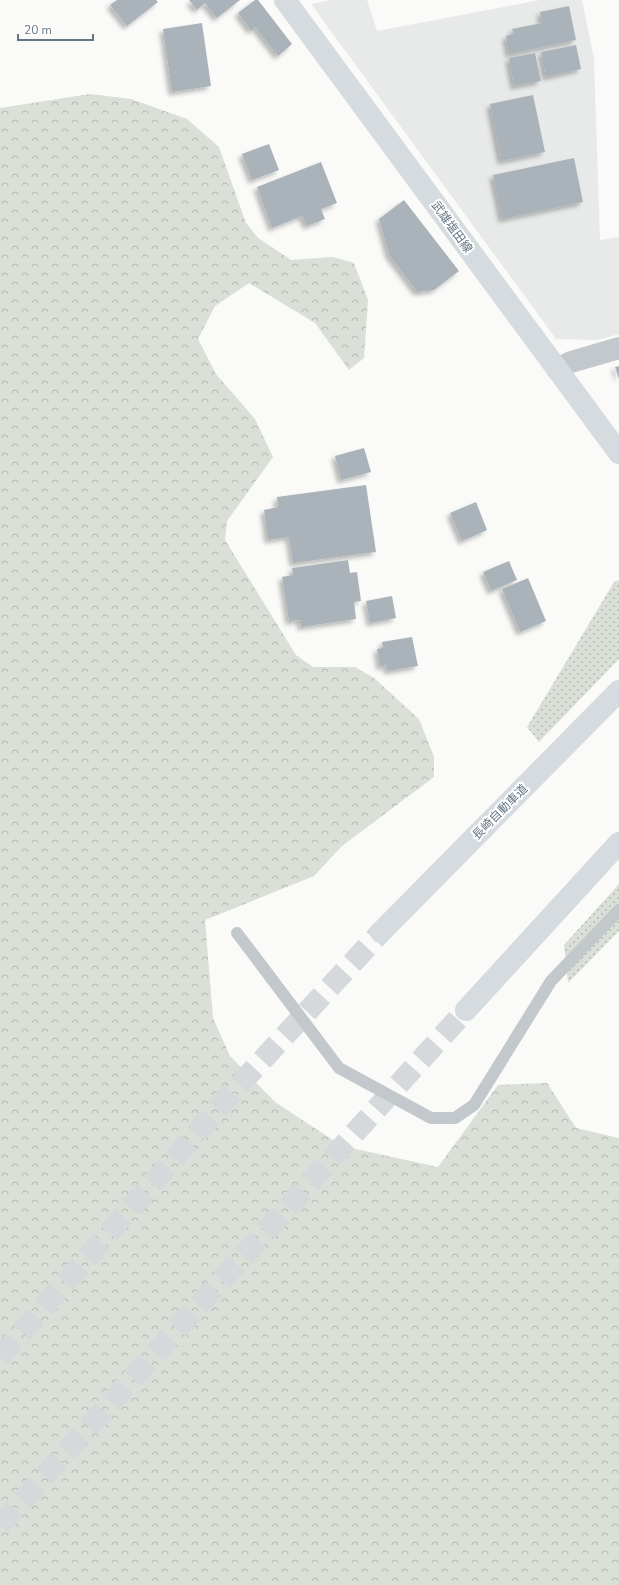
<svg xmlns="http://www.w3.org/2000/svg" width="619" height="1585" font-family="'Nunito Sans','Noto Sans JP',sans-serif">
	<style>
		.built { fill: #e8e9e9 }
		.grass { fill: url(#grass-dots) }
		.forest { fill: url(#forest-crowns) }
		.building { fill: #aab3b9; filter: url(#shadow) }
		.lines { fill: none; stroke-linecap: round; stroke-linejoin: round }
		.highway-tunnel { stroke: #d5d9db; stroke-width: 22; stroke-dasharray: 22 11; stroke-linecap: butt }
		.lane { stroke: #c3c8cc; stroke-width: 12 }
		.street { stroke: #c3c8cc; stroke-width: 22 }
		.secondary { stroke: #d6dbdf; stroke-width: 22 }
		.highway { stroke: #d6dbdf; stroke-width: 22 }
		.labels { text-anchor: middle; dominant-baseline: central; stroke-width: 4; stroke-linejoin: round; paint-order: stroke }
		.street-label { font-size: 12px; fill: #657683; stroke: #fff }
	</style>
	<defs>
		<pattern id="grass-dots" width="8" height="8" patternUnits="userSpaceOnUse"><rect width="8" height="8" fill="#dadfd7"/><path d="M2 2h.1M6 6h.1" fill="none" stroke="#b4b9b4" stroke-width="1.8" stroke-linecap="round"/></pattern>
		<pattern id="forest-crowns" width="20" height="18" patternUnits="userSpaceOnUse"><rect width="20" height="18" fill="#dadfd7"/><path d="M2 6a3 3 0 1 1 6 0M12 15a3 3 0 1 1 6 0" fill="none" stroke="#b4b9b4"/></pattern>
		<filter id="shadow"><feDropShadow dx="-3.5" dy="3.5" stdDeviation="2" flood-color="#0004"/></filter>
	</defs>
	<rect width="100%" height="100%" fill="#fafaf8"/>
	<path class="built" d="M331 0H367L377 31 540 0H582L594 59 600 240 619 237V334L598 340 556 339 311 4Z"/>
	<path class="grass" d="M619 580V659L539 742 527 727 614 582Z
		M619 884V931L568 983 564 945Z"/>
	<path class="forest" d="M90 94 131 99 187 119 219 147 246 223 258 238 291 260 333 257 354 263 368 300 364 358 349 370 315 323 249 283 215 306 198 339 216 374 255 419 273 457 227 521 225 540 296 655 313 667H355L374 678 419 719 434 757V777L342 846 314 876 205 920 213 1018 230 1056 275 1102 342 1146 438 1167 498 1085 547 1083 576 1128 619 1138V1585H0V108Z"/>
	<path class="building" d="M117 0H156L158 2 127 26 110 5Z
		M189 0H240L217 18 205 3 197 10Z
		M255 0H258L292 44 278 56 255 27 251 31 238 13Z
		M569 6 576 40 509 54 506 36 514 34 512 29 542 23 540 12Z
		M202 23 211 86 172 92 163 29Z
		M576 45 581 69 546 77 541 52Z
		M535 53 541 81 514 86 509 58Z
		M533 95 545 152 501 161 490 104Z
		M269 144 279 170 252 180 242 154Z
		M574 158 583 202 502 219 493 175Z
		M321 162 337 203 321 209 325 219 307 226 302 216 272 228 257 187Z
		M404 200 459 271 434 290 417 292 389 255 379 219Z
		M619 366V379L615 367Z
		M364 448 371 472 341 480 335 456Z
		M366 485 376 552 293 563 289 537 268 540 264 510 278 507 277 497Z
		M476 502 487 530 462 541 450 513Z
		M348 560 350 573 357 572 361 601 354 602 356 619 301 627 300 620 289 621 282 577 293 575 292 568Z
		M509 561 517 580 491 591 483 572Z
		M528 578 546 621 520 632 502 589Z
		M392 596 396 618 370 623 366 601Z
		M412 637 418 666 388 671 386 665 380 667 377 649 383 648 382 642Z"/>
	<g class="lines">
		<path class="highway-tunnel" d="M0 1357 227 1098 381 932
			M0 1525 466 1010"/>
		<path class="lane" d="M237 933 339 1068 431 1118H455L474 1105 551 981 619 910"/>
		<path class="street" d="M557 369 571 362 619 348"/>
		<path class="secondary" d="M285 0 619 453"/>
		<path class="highway" d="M381 932 619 691
			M466 1010 619 843"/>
	</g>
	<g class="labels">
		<g class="street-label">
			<text transform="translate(452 227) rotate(54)">武雄塩田線</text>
			<text transform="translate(500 812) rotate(-45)">長崎自動車道</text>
		</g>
	</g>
	<path d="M18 34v6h75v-6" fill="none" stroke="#657683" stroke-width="2"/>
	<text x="24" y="34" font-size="12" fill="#657683" stroke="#ffffff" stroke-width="3" paint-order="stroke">20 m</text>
</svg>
